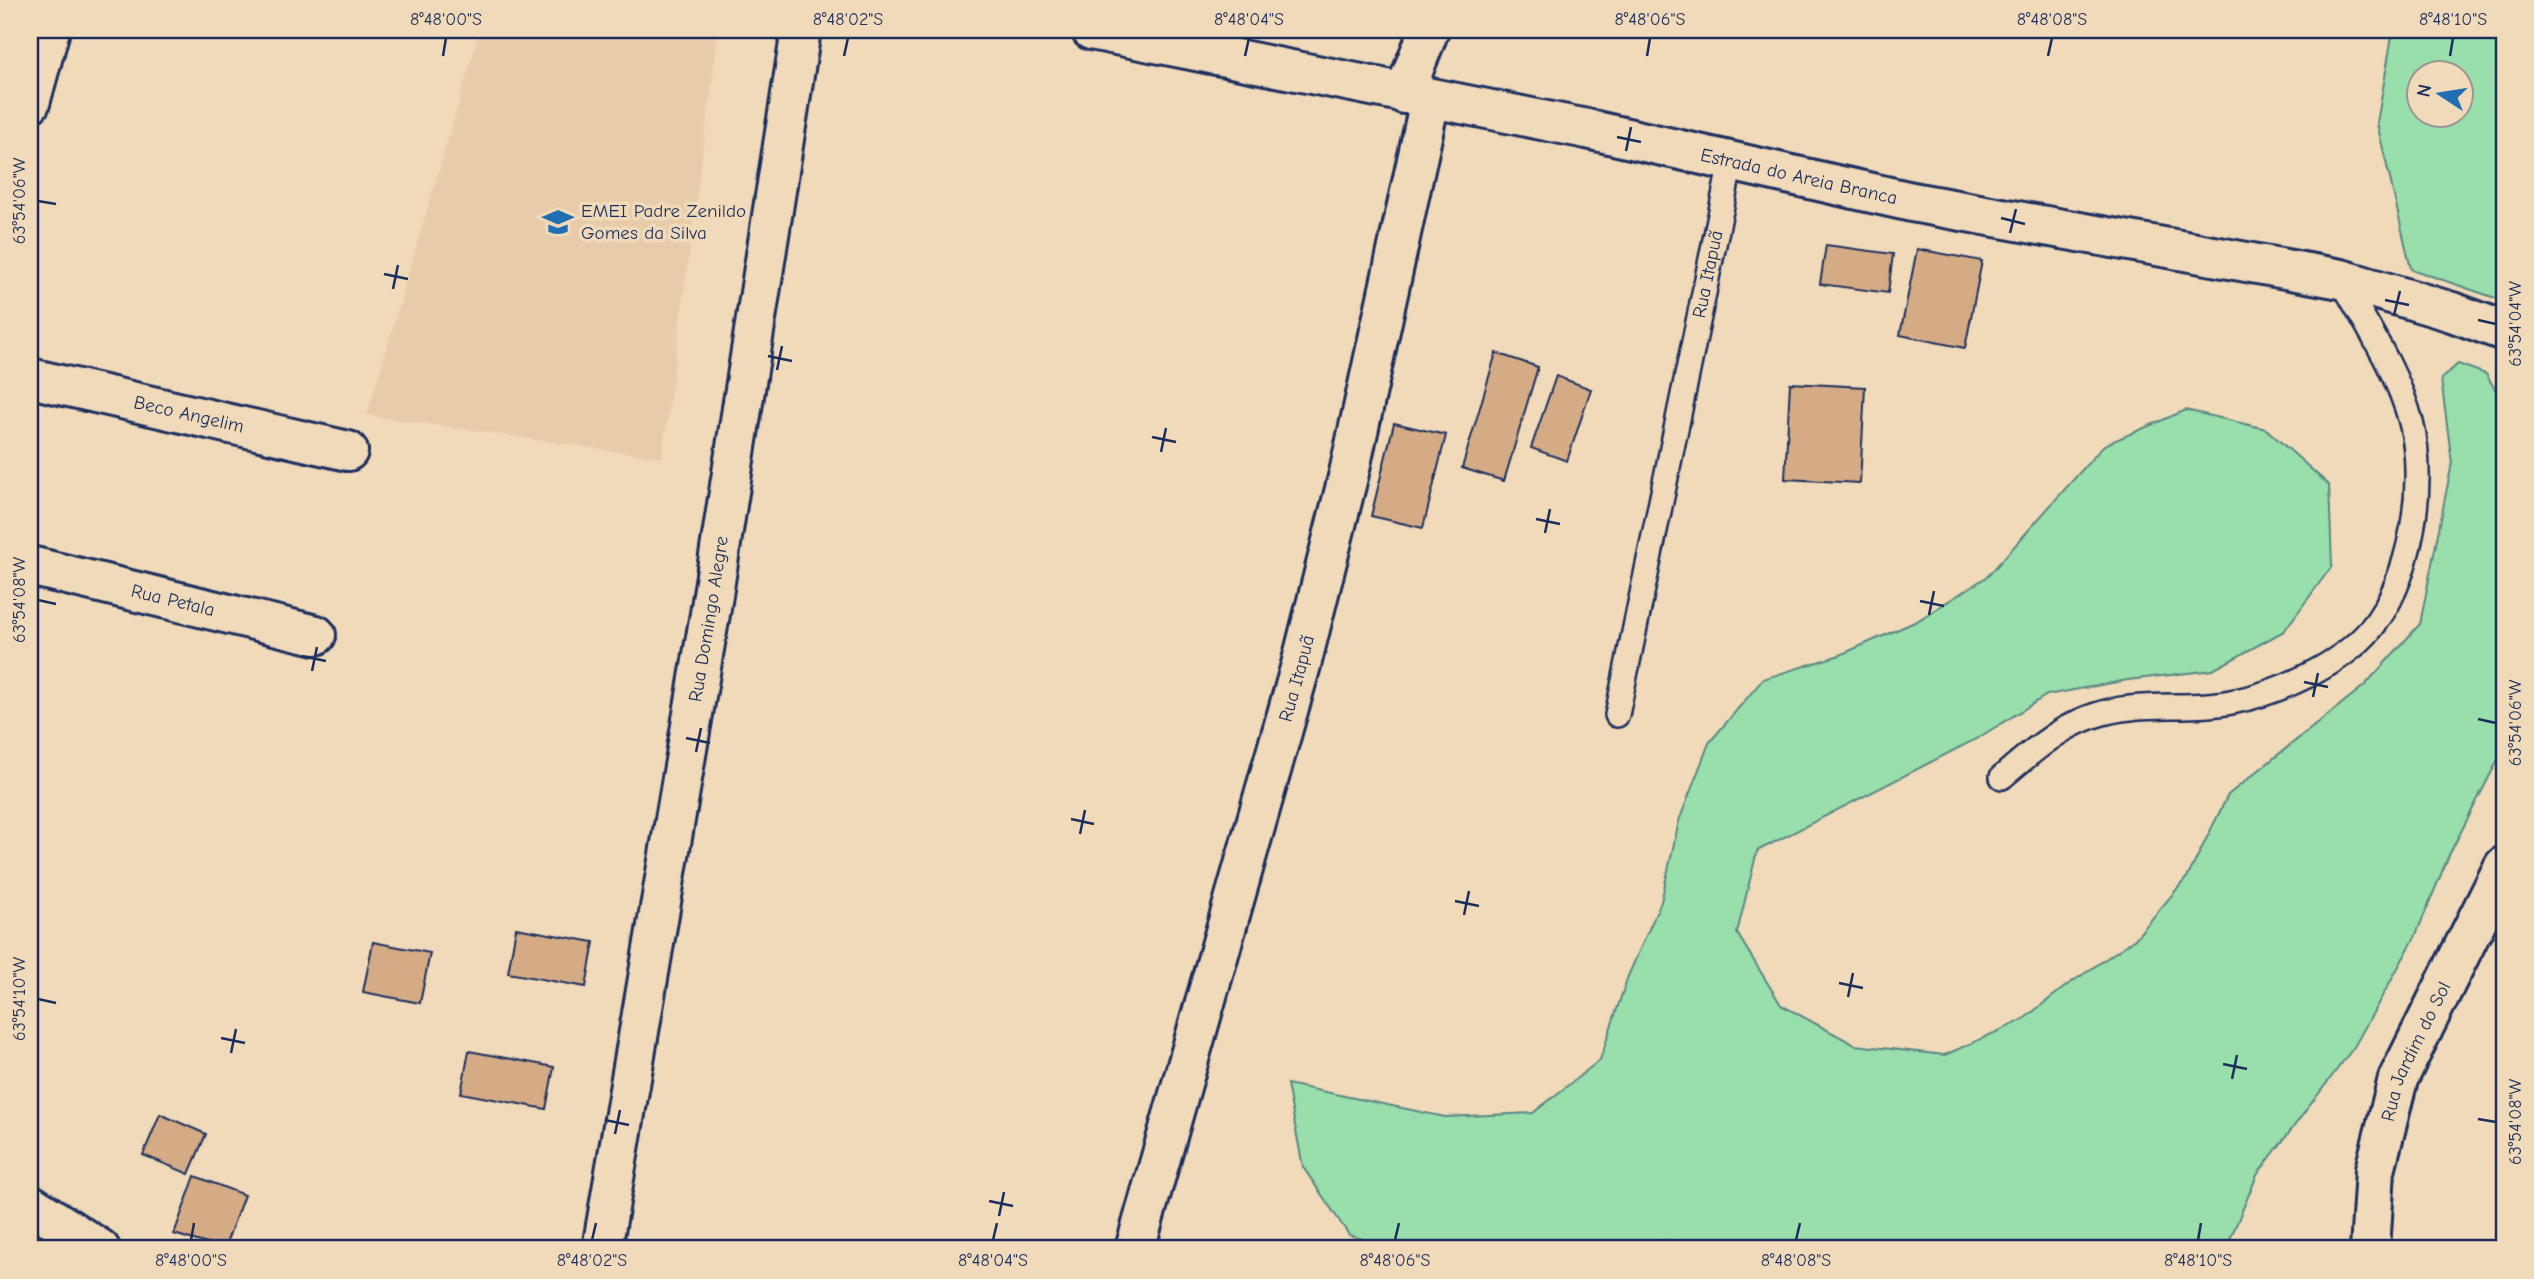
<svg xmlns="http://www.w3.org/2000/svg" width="2534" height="1279" font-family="'Comic Neue',sans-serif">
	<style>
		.built { fill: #e8cca9 }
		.green { fill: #98dfac; stroke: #5a8785; stroke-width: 2; fill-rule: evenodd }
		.building { fill: #d4ab85; stroke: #1b2f5e; stroke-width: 2 }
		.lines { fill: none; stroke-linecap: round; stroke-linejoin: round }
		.service-casing { stroke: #1b2f5e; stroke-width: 28 }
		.minor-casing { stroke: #1b2f5e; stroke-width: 44 }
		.service { stroke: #f0dab9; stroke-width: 23 }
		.minor { stroke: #f0dab9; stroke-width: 38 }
		.ticks { fill: none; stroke: #1b2f5e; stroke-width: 2.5 }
		.labels { text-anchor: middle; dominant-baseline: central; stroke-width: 7; stroke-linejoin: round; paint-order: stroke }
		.street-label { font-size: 19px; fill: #1b2f5e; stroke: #f0dab9 }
		.poi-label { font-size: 19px; fill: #1b2f5e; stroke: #f0dab9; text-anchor: start }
		.neatline { fill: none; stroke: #1b2f5e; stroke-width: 2.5 }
		.ticks-label { font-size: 18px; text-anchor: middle; fill: #1b2f5e }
	</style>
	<rect width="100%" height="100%" fill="#f0dab9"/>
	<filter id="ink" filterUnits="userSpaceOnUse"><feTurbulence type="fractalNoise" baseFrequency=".0143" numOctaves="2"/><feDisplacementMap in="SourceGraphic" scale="14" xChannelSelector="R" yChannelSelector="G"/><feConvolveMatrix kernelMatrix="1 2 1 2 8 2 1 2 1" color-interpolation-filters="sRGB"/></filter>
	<g filter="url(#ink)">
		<path class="built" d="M480 30H719L662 458 367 415Z"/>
		<path class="green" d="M2396 30H2504V301L2411 269 2377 123 2392 36ZM2418 74H2460V116H2418Z
			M2458 364 2486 374 2504 404V748L2449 855 2415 937 2354 1047 2257 1175 2226 1249H1780L1666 1240 1581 1249H1395L1349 1235 1303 1167 1287 1084 1445 1117 1533 1113 1600 1060 1628 976 1661 902 1679 821 1709 743 1763 679 1840 655 1917 621 1988 576 2104 445 2186 410 2266 429 2329 485 2332 566 2284 631 2213 670 2128 680 2047 695 1978 738 1757 851 1737 933 1781 1005 1855 1045 1945 1055 2021 1021 2066 986 2135 939 2188 876 2228 795 2365 685 2420 624 2452 463 2441 379Z"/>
		<path class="building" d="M1826 245 1893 254 1888 293 1820 284Z
			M1917 249 1982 261 1965 348 1900 335Z
			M1496 353 1538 367 1504 481 1462 468Z
			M1556 376 1591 389 1567 461 1531 448Z
			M1790 383 1865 387 1860 483 1785 479Z
			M1394 423 1446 435 1423 528 1371 516Z
			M516 928 594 942 586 987 508 973Z
			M373 942 430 953 420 1003 363 992Z
			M469 1051 554 1067 546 1109 461 1093Z
			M160 1114 206 1134 189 1174 143 1155Z
			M195 1176 244 1195 224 1249 174 1234Z"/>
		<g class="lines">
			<g class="service-casing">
				<g id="service">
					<path id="s1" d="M1617 715 1731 162"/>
					<path d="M2002 777C2042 743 2075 713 2130 708 2165 704 2201 709 2236 701 2280 692 2340 665 2370 630 2411 581 2427 484 2411 422 2398 372 2366 325 2341 279"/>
				</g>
			</g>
			<g class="minor-casing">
				<g id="minor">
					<path id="s2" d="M1091 30 1587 129 1912 202 2341 279 2452 312 2504 331"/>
					<path d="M1404 94 1429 30"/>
					<path d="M30 103 50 30"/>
					<path id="s3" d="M30 378 348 451"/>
					<path id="s4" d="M30 566 316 635"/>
					<path d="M30 1204 100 1249"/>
					<path id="s5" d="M602 1249 710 614 801 30"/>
					<path id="s6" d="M1135 1249 1301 665 1349 473 1430 100"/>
					<path id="s7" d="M2370 1249 2375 1170 2398 1079 2504 866"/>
				</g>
			</g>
			<use href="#service" class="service"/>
			<use href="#minor" class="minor"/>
		</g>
	</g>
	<path class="ticks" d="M443 56 446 38M844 56 848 38M1245 56 1249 38M1647 56 1650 38M2048 56 2052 38M2450 56 2453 38M1617 137 1641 142M1626 151 1631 127M38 201 56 204M2001 218 2025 224M2010 233 2016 209M384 274 408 279M393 289 398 265M2385 300 2409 305M2394 315 2400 291M2478 320 2496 324M768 356 792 361M777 370 782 346M1152 437 1176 442M1161 452 1166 428M1536 519 1560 524M1545 533 1550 509M38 600 56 604M1920 601 1944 606M1929 615 1934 591M302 656 326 661M312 671 317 647M2304 682 2328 687M2313 697 2318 673M2478 719 2496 723M686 738 710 743M696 752 701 728M1071 819 1094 824M1080 834 1085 810M1455 901 1479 906M1464 915 1469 891M1839 983 1863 988M1848 997 1853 973M38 999 56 1003M221 1038 245 1043M231 1053 236 1029M2223 1064 2247 1069M2232 1079 2237 1055M2478 1119 2496 1122M605 1120 629 1125M615 1134 620 1110M989 1201 1013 1206M999 1216 1004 1192M191 1240 194 1223M592 1240 596 1223M993 1240 997 1223M1395 1240 1399 1223M1796 1240 1800 1223M2198 1240 2201 1223"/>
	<defs>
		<g id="school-bare" transform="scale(2.415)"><path d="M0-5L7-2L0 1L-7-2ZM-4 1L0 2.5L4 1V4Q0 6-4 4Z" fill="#1f6fb2" stroke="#f0dab9" stroke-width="2.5" paint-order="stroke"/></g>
	</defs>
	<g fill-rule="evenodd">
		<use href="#school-bare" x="558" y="222"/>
	</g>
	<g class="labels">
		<g class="street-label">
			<text stroke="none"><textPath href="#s2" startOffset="723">Estrada do Areia Branca</textPath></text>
			<text stroke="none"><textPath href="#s1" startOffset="450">Rua Itapuã</textPath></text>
			<text stroke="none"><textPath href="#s3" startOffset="163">Beco Angelim</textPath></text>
			<text stroke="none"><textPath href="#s4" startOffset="147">Rua Petala</textPath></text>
			<text stroke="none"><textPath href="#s5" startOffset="639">Rua Domingo Alegre</textPath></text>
			<text stroke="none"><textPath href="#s6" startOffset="593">Rua Itapuã</textPath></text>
			<text stroke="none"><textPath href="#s7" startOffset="205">Rua Jardim do Sol</textPath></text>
		</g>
		<g class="poi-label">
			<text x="581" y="211">EMEI Padre Zenildo<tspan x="581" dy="22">Gomes da Silva</tspan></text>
		</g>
	</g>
	<rect width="2534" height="1279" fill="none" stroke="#f0dab9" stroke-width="77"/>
	<g transform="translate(2440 94) rotate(282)"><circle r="33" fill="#f0dab9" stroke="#9b9695" stroke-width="2"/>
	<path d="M0-5L12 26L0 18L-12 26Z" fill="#1f6fb2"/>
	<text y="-10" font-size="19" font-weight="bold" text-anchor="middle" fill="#1b2f5e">N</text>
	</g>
	<rect x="38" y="38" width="2458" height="1202" class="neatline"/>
	<g class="ticks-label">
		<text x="446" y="25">8°48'00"S</text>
		<text x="848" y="25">8°48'02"S</text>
		<text x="1249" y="25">8°48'04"S</text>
		<text x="1650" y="25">8°48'06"S</text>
		<text x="2052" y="25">8°48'08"S</text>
		<text x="2453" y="25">8°48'10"S</text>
		<text transform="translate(19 201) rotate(-90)" y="6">63°54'06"W</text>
		<text transform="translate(2515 324) rotate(-90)" y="6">63°54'04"W</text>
		<text transform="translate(19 600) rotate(-90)" y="6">63°54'08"W</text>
		<text transform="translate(2515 723) rotate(-90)" y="6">63°54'06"W</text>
		<text transform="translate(19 999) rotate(-90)" y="6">63°54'10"W</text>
		<text transform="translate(2515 1122) rotate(-90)" y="6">63°54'08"W</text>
		<text x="191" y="1266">8°48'00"S</text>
		<text x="592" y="1266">8°48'02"S</text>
		<text x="993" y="1266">8°48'04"S</text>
		<text x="1395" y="1266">8°48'06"S</text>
		<text x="1796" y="1266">8°48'08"S</text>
		<text x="2198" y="1266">8°48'10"S</text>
	</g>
</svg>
